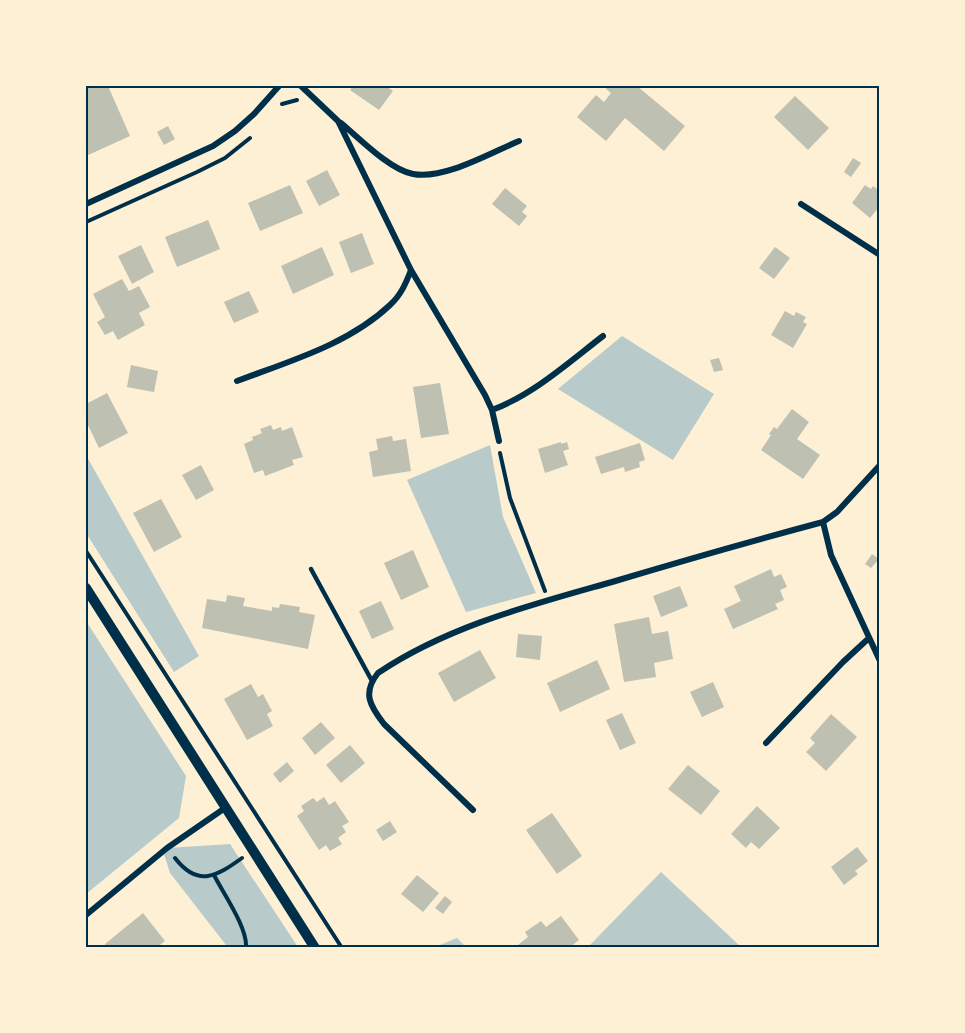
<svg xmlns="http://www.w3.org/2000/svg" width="965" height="1033" font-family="Signika,sans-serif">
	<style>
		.green { fill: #b9caca }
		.building { fill: #bec0b2 }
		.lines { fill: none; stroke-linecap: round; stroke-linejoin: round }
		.path { stroke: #003049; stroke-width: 4 }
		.service { stroke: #003049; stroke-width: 4.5 }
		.minor { stroke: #003049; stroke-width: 6 }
		.tertiary { stroke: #003049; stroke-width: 10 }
		.neatline { fill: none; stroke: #003049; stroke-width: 2 }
	</style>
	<rect width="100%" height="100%" fill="#fdf0d5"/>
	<path class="green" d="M622 336 714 394 673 460 558 389Z
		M490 445 503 517 536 593 466 612 407 480Z
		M86 455 199 656 174 672 86 533Z
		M86 621 186 776 179 818 86 894Z
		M230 844 298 947H223L226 945 170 873 163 851 167 848Z
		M661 872 741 947H588Z
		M457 938 466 947H435Z"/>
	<path class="building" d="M89 86H108L130 136 86 156V87Z
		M353 86H386L393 91 379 110 350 90Z
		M608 86H637L685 126 664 151 625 118 606 141 577 117 596 95 604 102 611 93 606 89Z
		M795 96 829 128 808 150 774 117Z
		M168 126 175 139 164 145 157 132Z
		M853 158 861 163 851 177 844 172Z
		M327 170 340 195 319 206 306 181Z
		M290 185 303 213 260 231 248 203Z
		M865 185 871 189 873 186 880 191V206L870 218 852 203Z
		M505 188 527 206 522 212 527 216 519 226 492 204Z
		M208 220 220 249 177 267 165 237Z
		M362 233 374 264 351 273 339 242Z
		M141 245 154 272 132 284 118 256Z
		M322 247 334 275 293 294 281 266Z
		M775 247 790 258 774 279 759 268Z
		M122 279 129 291 139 286 150 307 139 313 145 325 118 340 113 331 105 335 97 322 105 317 93 294Z
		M249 291 259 312 234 323 224 302Z
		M785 311 794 316 796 312 806 317 803 322 807 324 793 348 771 335Z
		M719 358 723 370 714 372 710 360Z
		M131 365 158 371 154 392 127 387Z
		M440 383 449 434 421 438 413 387Z
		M107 393 128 433 99 448 86 421V404Z
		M792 409 809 422 797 439 820 455 803 479 761 450 771 435 769 434 774 427 777 429Z
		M271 425 273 430 281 427 282 431 292 427 303 457 292 460 294 465 265 476 263 470 254 473 244 444 253 440 252 437 262 433 260 429Z
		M392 436 393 441 406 439 411 471 373 477 369 452 378 450 376 439Z
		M561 442V444L567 442 569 449 563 451 568 465 545 473 538 449Z
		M640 443 645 460 639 462 640 467 625 472 624 467 601 474 595 457Z
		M201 465 214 490 196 500 182 475Z
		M161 499 182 537 154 552 133 513Z
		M413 550 429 587 401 600 384 563Z
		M872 554 879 559 871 568 865 564Z
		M771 569 774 577 781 574 787 587 780 590 784 600 775 604 778 609 733 629 724 609 741 601 734 586Z
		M680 586 688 606 661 617 653 596Z
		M227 595 245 598 243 606 272 611V607L279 608 280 604 300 607 299 612 315 615 308 649 202 628 207 599 226 602Z
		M381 601 394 629 372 639 359 611Z
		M649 617 652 634 668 631 673 659 654 663 656 677 624 682 614 624Z
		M518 634 542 636 540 660 516 657Z
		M480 650 496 678 454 702 438 673Z
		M597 660 610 689 560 712 547 683Z
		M713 682 724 707 702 717 690 692Z
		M251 684 258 697 263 694 272 711 267 714 273 726 247 740 224 699Z
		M622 713 636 743 620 750 606 720Z
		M831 714 857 737 826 771 806 752 815 743 810 738Z
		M321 722 335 738 315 755 302 738Z
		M350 745 365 763 341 783 326 765Z
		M287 762 294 771 280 783 273 774Z
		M688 765 720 791 701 815 668 789Z
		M324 797 329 805 335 801 349 822 342 826 346 832 338 838 342 844 330 851 326 845 319 850 297 816 304 811 301 806 313 798 317 802Z
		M757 806 780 828 759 849 751 842 746 848 731 834Z
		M552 813 582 856 557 874 526 830Z
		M390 821 397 832 383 841 376 830Z
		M857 847 868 861 855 871 858 874 844 885 831 867Z
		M417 875 439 893 423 912 401 894Z
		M445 896 452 902 443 914 435 908Z
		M143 913 165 941 156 948H108L105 944Z
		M561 916 579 940 569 948H514L528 937 525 932 541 921 546 927Z"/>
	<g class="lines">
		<path class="path" d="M282 104 297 100
			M86 222 197 172 225 158 250 138
			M500 453 510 498 545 591
			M86 551 342 948
			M175 858C198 888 217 876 242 858
			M214 875C223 893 248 928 246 948"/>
		<path class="service" d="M311 569 372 681"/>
		<path class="minor" d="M341 123C359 138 390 170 413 174 444 180 490 153 519 141
			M86 204 213 146 235 131 254 114 279 86
			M801 204 880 255
			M411 270 485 395 492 410 499 441
			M237 381C290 361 349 344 390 305 401 295 406 283 411 270L338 121 301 86
			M492 410C534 394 568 363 603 336
			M823 522 831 555 880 661
			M766 743 843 662 869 638
			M473 810 384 724C370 706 362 693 378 673 448 626 531 605 612 582 682 561 752 541 823 522L837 512 880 465
			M86 915 167 848 225 808"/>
		<path class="tertiary" d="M86 588 315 948"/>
	</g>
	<rect width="965" height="1033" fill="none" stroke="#fdf0d5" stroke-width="174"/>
	<rect x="87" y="87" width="791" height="859" class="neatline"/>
</svg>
